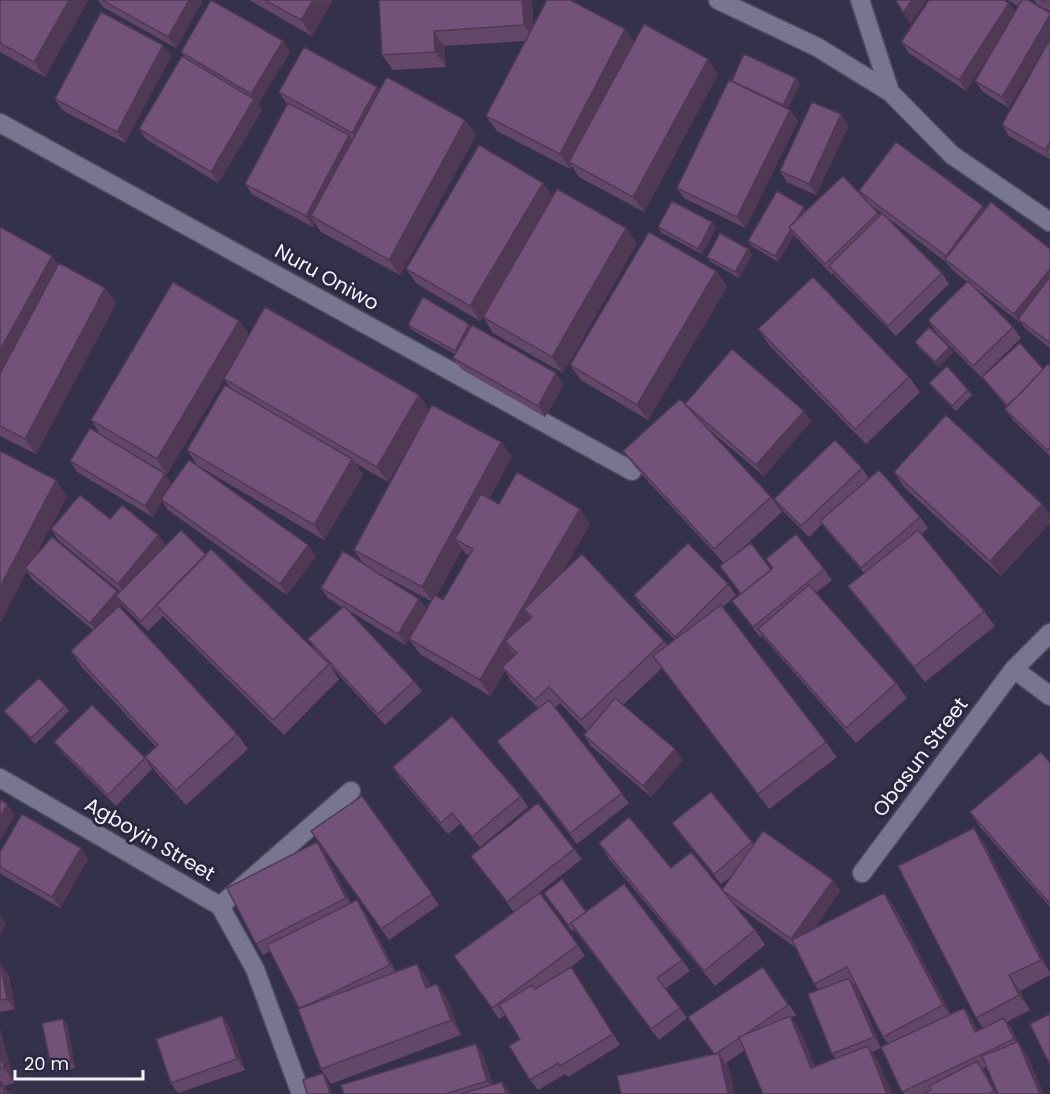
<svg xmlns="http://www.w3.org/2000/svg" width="1050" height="1094" font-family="Poppins,sans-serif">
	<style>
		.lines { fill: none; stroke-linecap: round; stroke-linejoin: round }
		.minor-casing { stroke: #504d61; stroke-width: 21 }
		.minor { stroke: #787591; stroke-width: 18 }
		.wall { fill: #634769; fill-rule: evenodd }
		.shaded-wall { fill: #503955 }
		.building { fill: #73527a; stroke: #503955; stroke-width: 1.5 }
		.labels { text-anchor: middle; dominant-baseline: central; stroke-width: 6; stroke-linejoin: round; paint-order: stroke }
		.street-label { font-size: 20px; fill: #f3f2ff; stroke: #2a283f }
	</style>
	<rect width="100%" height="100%" fill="#34324a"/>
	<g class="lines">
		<g class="minor-casing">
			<path id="minor" d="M718 0 817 47 890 92
				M860 0 890 92 952 155 1050 222
				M0 123 632 471
				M1014 669 1050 696
				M0 778 220 906 351 791
				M862 873 1014 669 1050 633
				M220 906 255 969 301 1094"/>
		</g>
		<use href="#minor" class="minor"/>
	</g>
	<path class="wall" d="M0 0H88L45 77 0 52Z
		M98 0H203L176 48 103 7Z
		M249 0H332V1L312 36Z
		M379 0H532L533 26 625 29 634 42 718 74 644 212 579 177 572 166 570 169 497 131 486 116 526 41 444 46 446 67 393 70 382 55Z
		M1008 0H1030L1009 108 983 92 975 81 995 46 966 91 909 53 901 42 1009 3 1015 12 1018 6Z
		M1034 0H1050V11L1038 5Z
		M1050 39V159L1009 136 1002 125Z
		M163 45 171 56 125 143 62 110 55 99Z
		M181 52H290L258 104 262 110 218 183 146 139 139 129 185 57Z
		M796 78 800 84 788 109 790 110 798 121 745 228 684 198 677 188 732 81Z
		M377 87 380 90 465 120 476 135 400 275 321 232 315 223 313 227 253 195 245 184 287 104 279 92Z
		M849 125 816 195 787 182 780 171Z
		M543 183 553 197 637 243 563 373 493 333 483 317 490 305 480 321 417 284 406 269Z
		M859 191 983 206 985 209 1050 249V348L1026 329 1022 324 973 286 1013 327 1021 338 981 377 935 331 928 320 967 282 953 270 946 262 883 214 942 273 949 284 896 336 836 277 834 273 832 275 794 235 778 262 752 246 748 241 806 211 864 198ZM869 204 882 213 880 216Z
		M712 222 716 228 702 254 662 233 658 227Z
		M0 227 58 265 105 288 116 303 36 454 0 436Z
		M748 249 752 254 739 278 711 262 707 257Z
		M716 271 727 287 648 420 581 380 570 365Z
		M239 321 249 335 429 410 501 442 512 457 489 498 499 504 580 509 590 524 561 574 664 641 667 645 675 640 641 606 634 595 728 584 736 595 723 607 837 757 769 809 662 668 623 705 683 760 651 797 591 746 584 735 587 731 560 703 554 708 629 803 577 844 497 741 538 708 512 682 505 671 490 696 420 654 409 639 412 633 405 645 348 610 414 681 422 691 385 725 316 650 308 639 343 608 328 598 321 588 364 565 354 550 424 420 388 482 355 463 363 475 324 540 197 465 187 450 231 388 224 379 167 474 118 445 172 484 316 556 287 595 168 510 162 501 153 517 77 472 70 461 101 435 91 420ZM462 549 466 554 469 556 443 600 436 596ZM369 568 431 601 426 609 419 599Z
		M408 325 471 327 564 384 545 417 461 369 453 358 455 354 412 330Z
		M758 329 909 377 920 392 866 444 769 345Z
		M915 342 953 352 939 367 919 348Z
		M1050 366V456L1013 420 1005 409 1007 407 982 377 1043 369Z
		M929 383 968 390 972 395 956 411 933 388Z
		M685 404 811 421 764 476 706 427 771 497 782 512 735 555 771 570 772 568 766 559 824 569 832 580 816 593 896 683 907 698 856 743 769 644 762 636 760 637 732 601 741 594 724 563 634 466 623 451Z
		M0 451 67 496 34 558 117 591 119 594 121 592 58 540 51 529 110 519 158 535 166 546 206 555 329 664 339 679 284 735 167 620 163 616 148 631 122 605 120 607 237 734 248 749 186 805 156 772 145 757 156 747 81 666 71 651 93 630 32 579 27 571 0 623Z
		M862 468 869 479 920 517 928 528 921 534 984 611 995 626 925 682 859 601 848 586 864 573 828 532 822 524 809 537 782 510 774 499Z
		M894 472 1042 504 1050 515V523L1001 576 904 487Z
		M65 706 69 711 35 744 8 716 4 711Z
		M54 742 145 758 152 769 116 806 62 752Z
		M1050 763V907L981 828 970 812Z
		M393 767 521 796 528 807 480 847 460 824 448 834 400 778Z
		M711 792 754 844 840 891 814 929 895 908 951 1015 964 1008 972 1019 977 1031 983 1028 976 1018 984 843 1050 973V975L1020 991 1030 1010 1007 1022 1012 1029 1018 1042 1028 1057 987 1067 983 1068 997 1094H904L888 1044 883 1037 856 984H854L857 988 881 1048 872 1052 878 1061 892 1094 745 1050 726 1063 729 1068 714 1054 763 967 796 1015 791 1018 801 1032 815 1067 835 1058 832 1054 819 990 814 984 796 948 733 903 755 930 765 945 715 986 609 859 599 843 671 868 722 890 732 876 721 884 680 834 672 823Z
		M362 796 439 905 389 940 311 831Z
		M317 842 324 852 351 903 364 911 396 972 428 979 430 986 437 984 447 999 461 1035 331 1084 321 1069 299 1008 270 951 263 955 256 944Z
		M574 849 582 859 522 906 578 945 585 956 568 969 578 978 620 1045 568 1077 565 1074 538 1090 530 1080 520 1039 505 1015 499 1019 454 956 514 912 471 856Z
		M0 852 88 859 60 908 1 874 0 872Z
		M544 893 586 912 682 960 690 971 665 989 687 1018 659 1040 574 929 572 931Z
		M1 965 9 976 15 1009 0 1012V966Z
		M67 1024 75 1068 55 1072 51 1066Z
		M229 1026 245 1070 178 1093 171 1083Z
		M0 1029 14 1083 4 1086 10 1094H0Z
		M476 1044 483 1055 493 1085 502 1082 510 1094H344Z"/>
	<path class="shaded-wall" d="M69 0H88L45 77 34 62Z
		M189 0H203L176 48 168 37Z
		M313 0 332 1 312 36 301 20Z
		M522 0H532L534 40 524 25Z
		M912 0H927L910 24 903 13Z
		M1009 3 1016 14 966 91 959 80Z
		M1050 15V38L1009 108 1002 97Z
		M625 29 636 45 569 162 572 166 570 169 560 154Z
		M434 31 444 46 446 67 435 52Z
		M283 41 290 52 258 105 251 94Z
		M163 45 171 56 125 143 117 132Z
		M708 59 718 74 644 212 633 197Z
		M796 78 800 84 787 111 783 105Z
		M377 87 385 98 360 144 352 133Z
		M254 99 262 110 218 183 211 172Z
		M790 110 798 121 745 228 737 217Z
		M841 114 849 125 816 195 809 184Z
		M465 120 476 135 400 275 389 260Z
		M349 135 356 146 311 216 315 223 313 227 306 216Z
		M543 183 554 198 480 321 470 306Z
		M983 206 990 217 953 266 946 256Z
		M804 207 807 212 791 229Z
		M712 222 716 228 702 254 698 249Z
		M626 228 637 243 563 373 552 357Z
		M790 229 794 235 778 262 775 256Z
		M748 249 752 254 739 278 735 272Z
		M52 256 63 271 0 385V350Z
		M1050 269V289L1018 319 1022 325 1014 314Z
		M716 271 727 287 648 420 637 405Z
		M105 288 116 303 36 454 25 439Z
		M239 321 250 336 167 474 157 459Z
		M469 324 473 330 459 356 455 351Z
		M949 347 953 352 939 367 935 362Z
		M556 373 564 384 545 417 538 406Z
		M419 395 429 410 388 482 377 467Z
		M804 411 811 421 764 476 756 465Z
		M501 442 512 457 464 544 455 539 462 549 433 602 422 587Z
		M352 459 363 475 324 540 314 525Z
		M165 474 172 484 161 499 162 501 153 517 145 506Z
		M56 480 67 496 27 570 25 568 27 571 0 623V587Z
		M1042 504 1050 515V523L1001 576 990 561Z
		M580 509 590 524 534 620 524 609 533 622 505 641 514 654 505 670 502 667 505 671 490 696 480 680Z
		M158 535 166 546 125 595 118 584Z
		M308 545 316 556 287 595 280 584Z
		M117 591 124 602 116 596 122 605 98 634 90 623Z
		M419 599 427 609 405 645 398 634Z
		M675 749 683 760 651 797 643 786Z
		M7 804 15 815 0 841V817Z
		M974 828 984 843 1050 973 1041 960Z
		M317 842 324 852 354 908 346 898Z
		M81 848 88 859 60 908 52 897Z
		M833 880 840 891 799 950 791 939Z
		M884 893 895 908 954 1020 943 1005Z
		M357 900 364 911 397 976 390 965Z
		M0 915 6 924 0 936Z
		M417 964 428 979 437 1003 426 988Z
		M1 965 9 976 15 1009 7 999Z
		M1009 975 1020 991 1030 1010 1019 995Z
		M849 978 857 988 881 1048 874 1037Z
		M437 984 447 999 461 1035 451 1020Z
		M964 1008 972 1019 983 1043 975 1032Z
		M222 1016 229 1026 245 1070 237 1059Z
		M790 1016 801 1032 821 1083 811 1068Z
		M1004 1018 1012 1029 1018 1042 1028 1057 1044 1094H1040L1020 1048 1014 1039Z
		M63 1019 67 1024 75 1068 71 1062Z
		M0 1029 14 1083 4 1068 0 1054Z
		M476 1044 483 1055 495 1092 487 1081Z
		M868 1046 878 1061 892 1094H887Z
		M719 1053 729 1068 735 1094H728Z
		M977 1061 985 1071 997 1094H996L994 1091Z
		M323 1073 327 1079 332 1094H330Z
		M0 1080 10 1094H4Z
		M502 1082 510 1093V1094H506Z"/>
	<path class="building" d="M0 0H69L34 62 0 43Z
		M102 0H189L168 37Z
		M211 0 283 41 251 94 181 52Z
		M265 0H313L301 20Z
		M379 0H522L524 25 434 31 435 52 382 55Z
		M547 0H570L625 29 560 154 486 116Z
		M896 0H912L903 13Z
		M929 0H1004L1009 3 959 80 901 42Z
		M1022 0H1028L1050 13V15L1002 97 975 81Z
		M1041 0H1050V4Z
		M101 12 163 45 117 132 55 99Z
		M644 24 708 59 633 197 569 162Z
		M1050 39V142L1045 150 1002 125Z
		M304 47 377 87 352 133 279 92Z
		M744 54 796 78 783 105 732 81Z
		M182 56 254 99 211 172 139 129Z
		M387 77 465 120 389 260 311 216Z
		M729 80 790 110 737 217 677 188Z
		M812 102 841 114 809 184 780 171Z
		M288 103 349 135 306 216 245 184Z
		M896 142 983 206 946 256 859 191Z
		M479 145 543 183 470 306 406 269Z
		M1050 146V155L1046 153Z
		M843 176 878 213 825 264 789 227Z
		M557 189 626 228 552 357 483 317Z
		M777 191 804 207 795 222 789 227 791 229 775 256 748 241Z
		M672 201 712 222 698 249 658 227Z
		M991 202 1050 249V269L1014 314 945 259Z
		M882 213 942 273 888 326 829 266Z
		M0 227 52 256 0 350Z
		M649 232 716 271 637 405 570 365Z
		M720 233 748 249 735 272 707 257Z
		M59 263 105 288 25 439 0 426V374Z
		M813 277 909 377 855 429 758 329Z
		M1050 277V343L1018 319Z
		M968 281 1013 327 973 366 928 320Z
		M173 282 239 321 157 459 91 420Z
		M423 297 469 324 455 351 408 325Z
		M265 307 419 395 377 467 224 379Z
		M472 325 556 373 538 406 453 358Z
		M929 327 949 347 935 362 915 342Z
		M1020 343 1043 369 1022 392 1007 405 982 377Z
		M732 349 804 411 756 465 685 404Z
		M1048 364 1050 366V447L1047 450 1005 409Z
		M947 366 968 390 952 406 929 383Z
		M225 385 352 459 314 525 187 450Z
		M680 399 771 497 714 549 623 451Z
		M432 405 501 442 422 587 354 550Z
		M946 415 1042 504 990 561 894 472Z
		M90 428 165 474 145 506 70 461Z
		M835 440 862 468 801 526 774 499Z
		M0 451 56 480 0 587Z
		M189 460 308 545 280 584 161 499Z
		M879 470 920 517 861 568 820 521Z
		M517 472 580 509 480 680 409 639 435 595 443 600 473 549 455 539 481 494 499 504Z
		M80 495 110 519 122 505 158 535 118 584 51 529Z
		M181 530 206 555 141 621 116 596Z
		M918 530 984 611 914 667 848 586Z
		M796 534 824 569 753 627 732 601 773 568 766 559Z
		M52 537 117 591 90 623 25 568Z
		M688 543 728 584 675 637 634 595Z
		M751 543 771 570 741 594 720 566Z
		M211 549 329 664 273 720 156 605Z
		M343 551 419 599 398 634 321 588Z
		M582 554 664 641 581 720 549 687 535 700 502 667 517 653 505 641 532 617 524 609Z
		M809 585 896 683 846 728 758 629Z
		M721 605 826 742 758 794 653 656Z
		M119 606 237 734 176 790 145 757 158 745 71 651Z
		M344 606 414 681 378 714 308 639Z
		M39 678 65 706 31 738 4 711Z
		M615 698 675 749 643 786 584 735Z
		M549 700 622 793 570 833 497 741Z
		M92 705 145 758 108 795 54 742Z
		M452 716 521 796 472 837 452 813 441 823 393 767Z
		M1041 752 1050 763V904L970 812Z
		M711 792 752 842 714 874 672 823Z
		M362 796 432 894 381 929 311 831Z
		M0 800 7 804 0 817Z
		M538 803 574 849 507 902 471 856Z
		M22 814 81 848 52 897 0 867V852Z
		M629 817 671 868 691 852 755 930 704 971 599 843Z
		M974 828 1041 960 1009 975 1019 995 976 1018 898 866Z
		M763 831 833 880 791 939 722 890Z
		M317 842 346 898 256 944 227 888Z
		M562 879 586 912 568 925 544 893Z
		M624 884 682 960 657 978 680 1008 651 1029 571 923Z
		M540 893 578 945 492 1008 454 956Z
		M884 893 943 1005 883 1037 847 967 814 984 792 940Z
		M357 900 390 965 314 1002 299 1008 267 945Z
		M417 964 426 988 437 984 451 1020 321 1069 298 1009Z
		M1 965 7 999 0 1000V966Z
		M571 967 613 1034 560 1066 558 1063 530 1080 509 1046 520 1039 499 1005 532 985 535 989Z
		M763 967 788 1005 744 1035 739 1037V1038L717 1053 714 1054 688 1017Z
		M849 978 874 1037 832 1054 808 994Z
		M964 1008 975 1032 1004 1018 1014 1039 902 1092 881 1047Z
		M1050 1014V1065L1030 1024Z
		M222 1016 237 1059 171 1083 156 1039Z
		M790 1016 811 1068 868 1046 887 1094H763L739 1037Z
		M63 1019 71 1062 51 1066 42 1023Z
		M1018 1042 1040 1094H998L982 1056Z
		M476 1044 487 1081 445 1094H344L341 1085Z
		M719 1053 728 1094H621L617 1076Z
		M0 1054 4 1068 0 1069Z
		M977 1061 994 1091 988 1094H923L931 1090 929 1086Z
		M323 1073 330 1094H307L303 1080Z
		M0 1080 4 1094H0Z
		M502 1082 506 1094H460Z"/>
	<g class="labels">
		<g class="street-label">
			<text transform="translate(327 277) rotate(29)">Nuru Oniwo</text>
			<text transform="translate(920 757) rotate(-53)">Obasun Street</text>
			<text transform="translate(150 839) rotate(30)">Agboyin Street</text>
		</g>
	</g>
	<path d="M15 1070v9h128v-9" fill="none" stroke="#f3f2ff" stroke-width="3"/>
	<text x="24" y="1070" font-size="18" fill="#f3f2ff" stroke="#2a283f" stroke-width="4.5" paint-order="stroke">20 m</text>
</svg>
